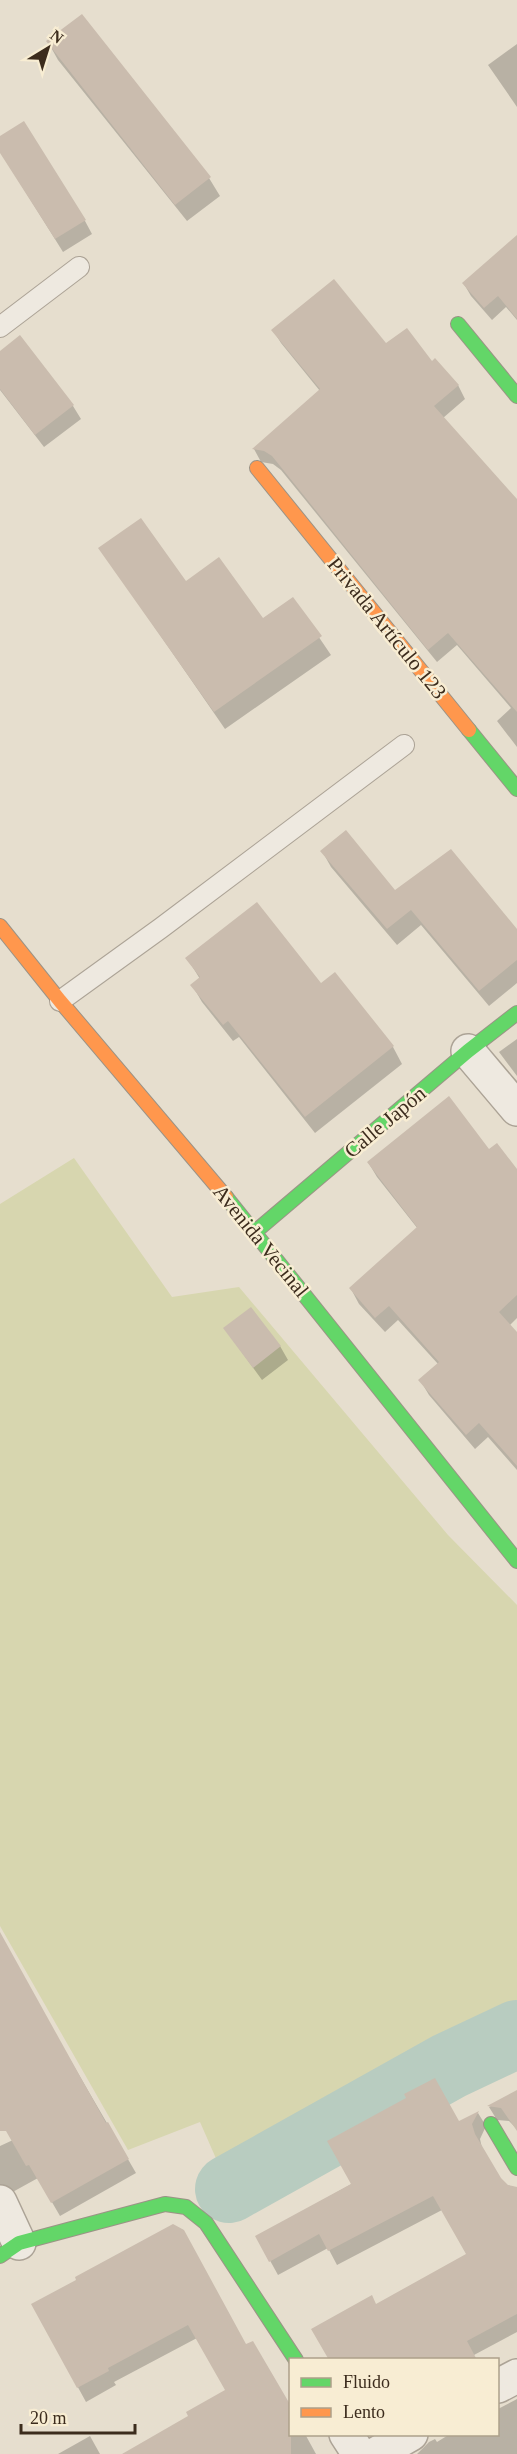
<svg xmlns="http://www.w3.org/2000/svg" width="517" height="2454" font-family="Georgia,serif">
	<style>
		.green { fill: #d7d6af }
		.shadow { fill: #0003 }
		.lines { fill: none; stroke-linecap: round; stroke-linejoin: round }
		.river { stroke: #b8ccc0; stroke-width: 68 }
		.building { fill: #cabcae }
		.lane-casing { stroke: #aca396; stroke-width: 22 }
		.street-casing { stroke: #aca396; stroke-width: 36 }
		.fast-casing { stroke: #9b9386; stroke-width: 16 }
		.slow-casing { stroke: #9b9386; stroke-width: 16 }
		.lane { stroke: #eee9e0; stroke-width: 20 }
		.street { stroke: #eee9e0; stroke-width: 33 }
		.fast { stroke: #63d668; stroke-width: 14 }
		.slow { stroke: #ff974d; stroke-width: 14 }
		.labels { text-anchor: middle; dominant-baseline: central; stroke-width: 5; stroke-linejoin: round; paint-order: stroke }
		.street-label { font-size: 21px; fill: #3c2c1d; stroke: #f8edd3 }
	</style>
	<rect width="100%" height="100%" fill="#e6dece"/>
	<path class="green" d="M74 1158 172 1297 239 1287 448 1535 517 1605V2030L225 2179 200 2122 128 2150 0 1926V1204Z"/>
	<path class="shadow" d="M48 42 209 178 220 196 187 221 58 60Z
		M517 44V107L488 65Z
		M0 138 85 221 92 234 63 252 0 151Z
		M517 237V320L506 307 492 320 471 296 464 284Z
		M273 330 386 345 432 363 458 385 465 399 443 418 517 504V747L497 721 511 708 457 645 437 662 281 470 273 464 261 462 254 449 320 391 281 343Z
		M0 353 73 406 81 419 44 447 0 390Z
		M100 548 185 583 262 620 293 599 331 655 225 729Z
		M322 851 395 892 517 932V983L489 1006 421 925 397 945 331 867Z
		M187 958 321 985 393 1047 402 1064 315 1133 239 1037 233 1041 202 1002 192 985 200 979Z
		M517 1039V1076L499 1052Z
		M489 1151 517 1172V1318L509 1326 517 1335V1470L488 1437 475 1449 429 1395 420 1380 438 1364 398 1320 385 1332 359 1304 351 1289 418 1229 377 1177 368 1162Z
		M225 1329 280 1346 288 1360 262 1380Z
		M0 1939 136 2173 60 2216 38 2178 0 2199V2146L13 2140 0 2118Z
		M517 2092V2129L509 2121 497 2120 489 2107Z
		M478 2113 486 2126 480 2139 482 2148 500 2179 507 2185 517 2188V2332L474 2355 376 2305 468 2255 442 2210 337 2265 328 2248 278 2275 257 2237Z
		M173 2226 183 2230 290 2434H305L316 2454H125L190 2417 227 2390 197 2338 114 2382 116 2385 86 2402 33 2305Z
		M517 2399V2454H417L429 2442 435 2439 437 2442 450 2434H498V2409Z
		M90 2436 100 2454H58Z"/>
	<g class="lines">
		<path class="river" d="M229 2189 449 2066 517 2034"/>
	</g>
	<path class="building" d="M82 14 211 177 175 205 46 41Z
		M24 121 86 220 55 239 0 153V136Z
		M517 235V319L498 296 484 308 462 283Z
		M334 279 386 343 407 328 432 361 435 358 459 385 434 406 517 499V712L448 633 428 650 272 456 264 451 252 449 320 389 271 330Z
		M20 335 74 405 35 435 0 389V351Z
		M141 518 186 581 219 557 263 618 293 597 322 636 214 712 98 548Z
		M346 830 395 890 451 849 517 929V960L479 991 411 910 387 929 320 851Z
		M257 902 321 983 335 972 394 1046 305 1117 228 1021 223 1025 190 985 200 977 185 958Z
		M449 1096 489 1149 497 1143 517 1169V1295L499 1312 517 1332V1466L479 1423 466 1435 418 1380 439 1362 389 1306 375 1318 349 1288 417 1227 367 1162Z
		M251 1307 281 1346 253 1368 223 1328Z
		M0 1932 106 2123 108 2122 129 2159 51 2203 29 2165 26 2166 6 2131H0Z
		M435 2078 459 2121 479 2111 472 2124 475 2134 501 2178 508 2185 517 2187V2314L467 2341 477 2360H329L311 2329 372 2295 376 2304 466 2254 433 2196 328 2251 319 2234 269 2262 255 2236 351 2184 327 2141 406 2098 404 2094Z
		M517 2090V2131L501 2108 487 2106Z
		M173 2224 184 2230 246 2344 253 2341 291 2406V2454H122L188 2416 186 2412 225 2390 188 2325 108 2368 109 2371 77 2388 31 2304 76 2280 75 2277Z"/>
	<g class="lines">
		<g class="lane-casing">
			<path id="lane" d="M0 327 79 267
				M60 1001 161 928 404 745"/>
		</g>
		<g class="street-casing">
			<path id="street" d="M468 1051 517 1109
				M0 2202 19 2243
				M498 2386 517 2376
				M346 2434 359 2454
				M376 2454 411 2434"/>
		</g>
		<g class="fast-casing">
			<path id="fast" d="M458 324 517 396
				M469 730 517 789
				M226 1197 517 1561
				M255 1232 468 1051 517 1013
				M491 2124 517 2168
				M0 2256 19 2243 165 2204 186 2207 206 2223 296 2360"/>
		</g>
		<g class="slow-casing">
			<path id="slow" d="M257 468 469 730
				M0 926 60 1001 226 1197"/>
		</g>
		<use href="#lane" class="lane"/>
		<use href="#street" class="street"/>
		<use href="#fast" class="fast"/>
		<use href="#slow" class="slow"/>
	</g>
	<g class="labels">
		<g class="street-label">
			<text transform="translate(387 628) rotate(51)">Privada Artículo 123</text>
			<text transform="translate(385 1122) rotate(-40)">Calle Japón</text>
			<text transform="translate(261 1241) rotate(51)">Avenida Vecinal</text>
		</g>
	</g>
	<rect x="289" y="2358" width="210" height="78" fill="#f8edd3" stroke="#ada08a" stroke-width="1.5"/>
	<rect x="301" y="2378" width="30" height="9" fill="#63d668" stroke="#ada08a" stroke-width="1.5"/>
	<text x="343" y="2388" font-size="18" fill="#3c2c1d">Fluido</text>
	<rect x="301" y="2408" width="30" height="9" fill="#ff974d" stroke="#ada08a" stroke-width="1.5"/>
	<text x="343" y="2418" font-size="18" fill="#3c2c1d">Lento</text>
	<g transform="translate(48 48) rotate(38)" stroke="#f8edd3" stroke-width="4.5" paint-order="stroke">
	<path d="M0-4.5L10 22L0 15L-10 22Z" fill="#3c2c1d"/>
	<text y="-9" font-size="16" font-weight="bold" text-anchor="middle" fill="#3c2c1d">N</text>
	</g>
	<path d="M21 2424v9h114v-9" fill="none" stroke="#3c2c1d" stroke-width="3"/>
	<text x="30" y="2424" font-size="18" fill="#3c2c1d" stroke="#f8edd3" stroke-width="4.5" paint-order="stroke">20 m</text>
</svg>
